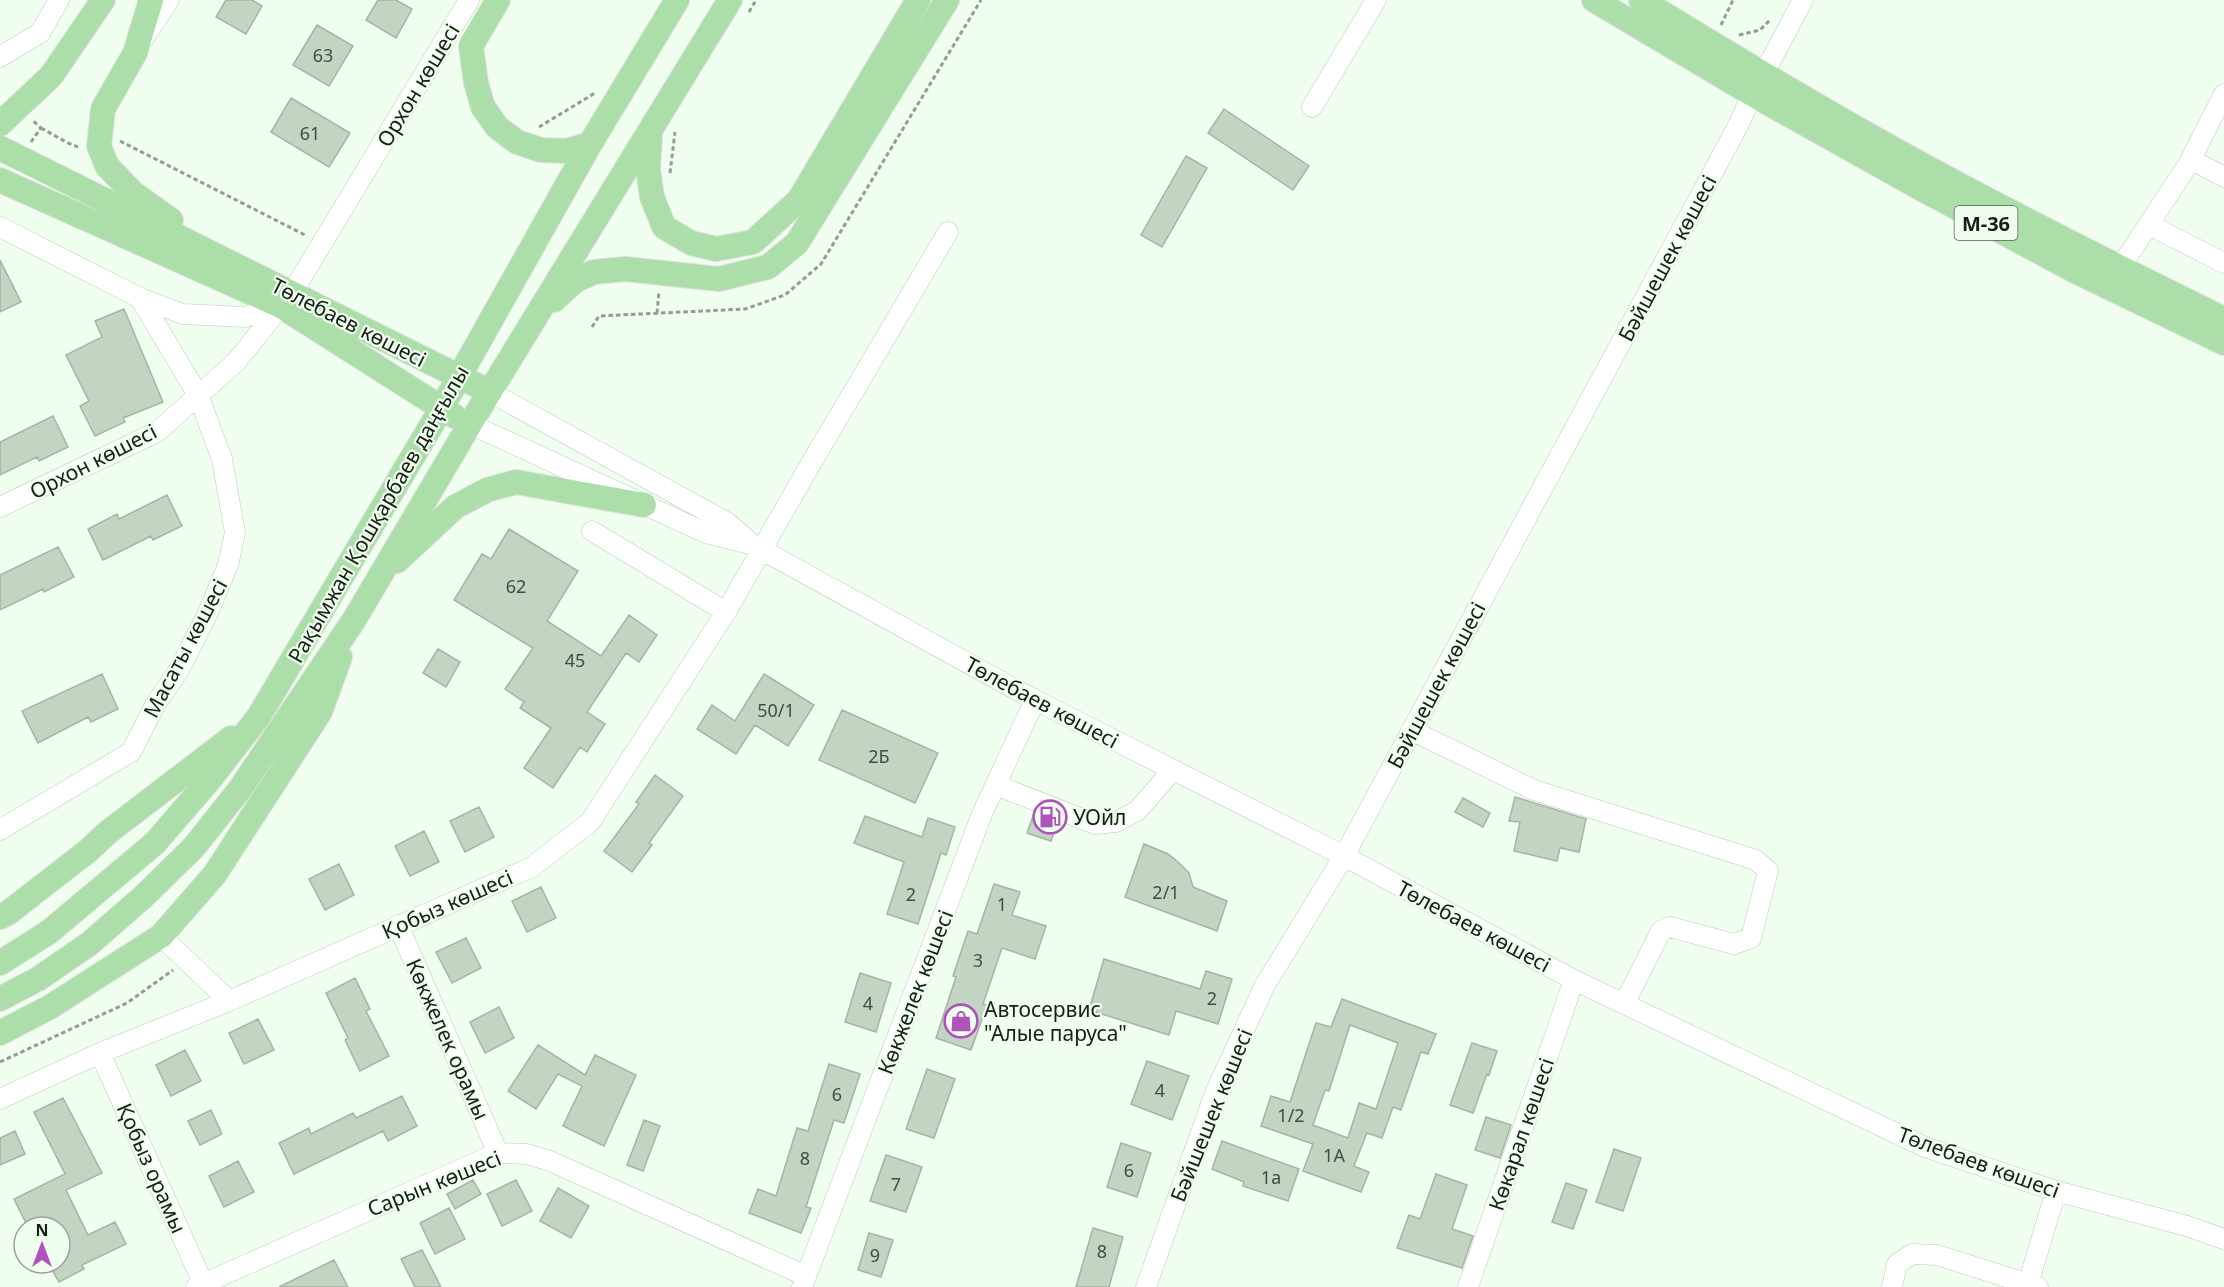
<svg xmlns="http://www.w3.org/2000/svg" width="2224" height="1287" font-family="'Noto Sans',sans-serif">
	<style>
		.building { fill: #c3d5c2; stroke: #a4b5a2; stroke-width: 1.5; fill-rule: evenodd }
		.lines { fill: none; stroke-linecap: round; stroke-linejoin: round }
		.minor-casing { stroke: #baccb8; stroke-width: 21 }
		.major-casing { stroke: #dfe0df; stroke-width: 26 }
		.path { stroke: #939e92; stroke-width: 3; stroke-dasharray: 4.5 3; stroke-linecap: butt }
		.minor { stroke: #fff; stroke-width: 20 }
		.major { stroke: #acdeaa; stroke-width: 24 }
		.labels { text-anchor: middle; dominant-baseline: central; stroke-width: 4.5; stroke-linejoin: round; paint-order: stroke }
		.number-label { font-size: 18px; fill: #434c42 }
		.shield { fill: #effeee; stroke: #586258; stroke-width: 1.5 }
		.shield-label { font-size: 20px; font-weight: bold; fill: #181f17 }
		.street-label { font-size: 21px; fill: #181f17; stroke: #effeee }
		.poi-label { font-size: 21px; fill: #181f17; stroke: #effeee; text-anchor: start }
	</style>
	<rect width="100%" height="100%" fill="#effeee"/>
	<path class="building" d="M226 0H252L262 6 246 34 216 17Z
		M378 0H396L412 9 396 38 366 20Z
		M317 25 353 46 329 86 293 65Z
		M291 98 350 133 329 167 271 132Z
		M1224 109 1309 166 1293 190 1208 133Z
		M1186 156 1207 168 1162 247 1141 235Z
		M0 260 21 302 0 312Z
		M124 309 163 402 123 418 125 422 95 436 80 406 89 401 66 355 102 337 95 321Z
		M53 416 68 447 39 461 37 457 0 475V442Z
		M167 495 182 526 153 540 151 536 103 560 88 529 117 514 119 519Z
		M509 529 578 571 547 621 601 656 629 615 657 635 639 662 626 653 587 712 605 724 587 752 580 747 553 788 524 768 551 728 520 708 524 702 505 689 533 648 454 600 482 554 491 559Z
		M58 547 74 577 44 592 43 589 0 610V575Z
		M438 649 460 662 446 687 423 673Z
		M102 674 118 709 91 722 88 717 38 743 22 711Z
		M764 674 814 705 788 746 755 725 736 754 697 729 712 705 735 721Z
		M842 710 938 753 915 803 819 760Z
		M655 775 683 796 649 843 652 845 632 872 604 851 639 804 636 802Z
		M1515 797 1586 819 1579 852 1560 848 1557 861 1514 851 1520 822 1509 821Z
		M1463 798 1490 813 1483 827 1455 812Z
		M479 807 494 837 465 852 450 821Z
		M1034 813 1058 822 1051 841 1027 833Z
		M865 816 922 837 928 818 955 827 946 855 941 853 918 924 887 914 904 862 854 843Z
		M424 831 439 862 410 876 395 846Z
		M1144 844 1168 854 1178 862 1189 873 1193 887 1227 901 1217 931 1125 897Z
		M339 864 354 895 325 910 309 879Z
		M994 884 1020 892 1012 915 1046 926 1035 959 1002 948 983 1004 987 1005 971 1050 936 1038 956 977 953 976 968 931 977 934Z
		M541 887 556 918 527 932 512 901Z
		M466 938 481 968 452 983 436 952Z
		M1104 959 1200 989 1206 971 1232 979 1218 1024 1176 1011 1169 1035 1089 1010Z
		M860 973 891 983 876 1032 845 1022Z
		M355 978 370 1009 366 1011 389 1056 360 1071 345 1040 348 1038 326 993Z
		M1342 999 1436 1034 1428 1054 1421 1052 1401 1110 1393 1107 1382 1138 1367 1133 1354 1166 1369 1172 1361 1192 1303 1171 1313 1144 1261 1126 1271 1096 1290 1102 1316 1023 1331 1027ZM1350 1025 1398 1043 1376 1109 1359 1103 1348 1138 1313 1125 1325 1090 1329 1091Z
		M499 1007 514 1038 485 1053 470 1022Z
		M258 1019 274 1050 244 1064 229 1033Z
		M1472 1043 1497 1051 1489 1075 1487 1074 1473 1113 1450 1105Z
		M538 1045 585 1075 595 1055 636 1075 604 1146 563 1126 582 1086 558 1074 536 1109 508 1091Z
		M185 1050 201 1081 171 1096 156 1065Z
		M1147 1061 1189 1076 1172 1120 1131 1104Z
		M829 1064 860 1074 844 1123 834 1120 806 1207 811 1208 801 1233 749 1213 758 1189 776 1196 797 1128 808 1131Z
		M927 1069 955 1079 934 1138 906 1129Z
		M402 1096 417 1126 388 1141 383 1131 294 1174 279 1143 309 1128 311 1134 353 1113 356 1118Z
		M63 1098 102 1173 66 1190 88 1235 115 1222 126 1244 82 1265 84 1269 59 1282 48 1263H60V1227H28L14 1199 65 1174 34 1112Z
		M211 1110 222 1134 200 1145 188 1121Z
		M1486 1117 1511 1125 1500 1158 1475 1150Z
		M644 1120 660 1126 643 1171 627 1165Z
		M15 1131 25 1154 0 1165V1138Z
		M1222 1141 1299 1169 1288 1201 1243 1186 1244 1182 1212 1169Z
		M1121 1143 1151 1153 1137 1197 1107 1187Z
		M1614 1149 1641 1158 1623 1211 1596 1202Z
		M886 1155 922 1167 906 1212 870 1201Z
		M238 1161 254 1192 224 1207 209 1176Z
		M1436 1174 1467 1185 1452 1229 1473 1236 1462 1268 1397 1248 1409 1215 1420 1219Z
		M473 1180 481 1194 455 1209 447 1194Z
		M516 1180 532 1211 502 1226 487 1194Z
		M1566 1183 1587 1190 1573 1229 1552 1222Z
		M558 1188 589 1206 571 1238 540 1221Z
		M449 1208 465 1239 435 1254 420 1223Z
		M1093 1228 1123 1237 1109 1287H1076Z
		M869 1233 893 1240 881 1277 858 1270Z
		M422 1250 441 1287H415L401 1259Z
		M334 1260 348 1287H279Z"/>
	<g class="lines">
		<g class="minor-casing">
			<path id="minor" d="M144 38 169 0
				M0 57 40 33 59 0
				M1763 75 1803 0
				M1312 107 1376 0
				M2189 163 2224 94
				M2149 225 2224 263
				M0 227 140 298 183 314 245 317 281 306
				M2120 268 2189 163 2196 162 2224 177
				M292 293 469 0
				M490 392 728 523 753 545 1035 700 1344 856 1574 980 1925 1147 2056 1191 2187 1226 2224 1239
				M470 424 706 533 750 544
				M0 507 157 432 236 362 281 306
				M592 531 726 612
				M1411 730 1534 790 1756 860 1768 871 1751 938 1734 944 1670 927 1661 931 1624 1004
				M996 785 1095 824 1116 822 1137 811 1173 770
				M0 830 131 752 155 705 179 670 207 615 228 565 235 533 222 459 198 395 140 298
				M398 925 498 1153
				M161 936 229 1001
				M100 1053 203 1283
				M0 1099 100 1053 229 1001 532 867 590 822 726 612 813 460 948 232
				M2028 1284 2056 1191
				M196 1287 498 1153 527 1154 550 1161 806 1276
				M802 1287 982 814 1035 700
				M1146 1287 1215 1093 1265 985 1344 856 1739 124 1752 94
				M1468 1287 1574 980
				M1892 1287 1897 1264 1912 1254 1937 1255 2038 1287"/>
		</g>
		<g class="major-casing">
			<path id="major" d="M151 0 135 53 103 109 99 146 107 166 133 193 171 220
				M498 0 471 46 476 83 483 107 497 127 517 142 541 150 566 151 590 144
				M1594 0 1752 94 1920 188 2075 271 2224 343
				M1641 0C1729 54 1817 107 1908 157 2011 214 2118 267 2224 319
				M0 124 51 76 103 0
				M650 136 648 169 652 197 664 227 691 243 716 249 753 242 799 200 918 0
				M0 148 490 392
				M0 180 281 306 454 416
				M554 300 576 280 594 272 625 269 719 279 768 267 797 243 947 0
				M397 561 455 507 487 490 516 482 644 505
				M0 917 8 913 89 850 107 833 231 738
				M0 963 49 932 155 843 211 778 259 716 441 409 590 144 677 0
				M0 999 38 979 89 944 143 897 194 847 240 789 354 620 470 424 730 0
				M0 1033 50 1007 161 936 215 874 320 712 340 657"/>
		</g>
		<path class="path" d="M749 12 756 0
			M1721 25 1733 0
			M1739 35 1760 30 1770 20
			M539 127 595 93
			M41 128 68 143 78 147
			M120 141 307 236
			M31 142 41 128 32 120
			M670 173 675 132
			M657 313 659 291
			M592 327 599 316 745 309 785 295 821 264 981 0
			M0 1062 127 1003 173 970"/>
		<use href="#minor" class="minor"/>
		<use href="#major" class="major"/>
	</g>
	<defs>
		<g id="fuel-ring" transform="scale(1.725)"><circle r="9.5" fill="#effeee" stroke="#b052bc" stroke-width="1.5"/><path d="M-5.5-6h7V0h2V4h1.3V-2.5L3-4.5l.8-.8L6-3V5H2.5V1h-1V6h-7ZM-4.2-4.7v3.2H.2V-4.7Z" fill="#b052bc"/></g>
		<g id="shop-ring" transform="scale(1.725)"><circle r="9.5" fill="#effeee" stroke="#b052bc" stroke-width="1.5"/><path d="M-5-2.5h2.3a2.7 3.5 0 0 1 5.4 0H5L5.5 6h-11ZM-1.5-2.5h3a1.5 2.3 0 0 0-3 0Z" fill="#b052bc"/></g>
	</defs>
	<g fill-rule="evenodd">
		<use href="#fuel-ring" x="1050" y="817"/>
		<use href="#shop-ring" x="961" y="1021"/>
	</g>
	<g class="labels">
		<g class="number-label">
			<text x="323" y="55">63</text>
			<text x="310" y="133">61</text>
			<text x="516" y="586">62</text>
			<text x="575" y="660">45</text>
			<text x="776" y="710">50/1</text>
			<text x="879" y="756">2Б</text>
			<text x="1166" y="892">2/1</text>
			<text x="911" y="894">2</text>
			<text x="1002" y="904">1</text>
			<text x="978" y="960">3</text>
			<text x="1212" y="998">2</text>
			<text x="868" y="1003">4</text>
			<text x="1160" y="1090">4</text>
			<text x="837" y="1094">6</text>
			<text x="1291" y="1115">1/2</text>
			<text x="1334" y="1155">1А</text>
			<text x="805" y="1158">8</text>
			<text x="1129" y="1170">6</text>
			<text x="1271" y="1177">1а</text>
			<text x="896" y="1184">7</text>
			<text x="1102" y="1251">8</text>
			<text x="875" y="1255">9</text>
		</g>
		<rect class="shield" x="1954.5" y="206" width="63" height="34" rx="4.5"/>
		<g class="shield-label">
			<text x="1986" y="223">M-36</text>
		</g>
		<g class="street-label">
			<text transform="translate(418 85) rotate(-59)">Орхон көшесі</text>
			<text transform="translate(1667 258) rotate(-62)">Бәйшешек көшесі</text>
			<text transform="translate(349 322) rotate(27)">Төлебаев көшесі</text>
			<text transform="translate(93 461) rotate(-27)">Орхон көшесі</text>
			<text transform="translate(378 514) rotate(-60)">Рақымжан Қошқарбаев даңғылы</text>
			<text transform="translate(185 648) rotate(-62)">Масаты көшесі</text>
			<text transform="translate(1436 685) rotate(-62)">Бәйшешек көшесі</text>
			<text transform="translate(1042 702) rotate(28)">Төлебаев көшесі</text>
			<text transform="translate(447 904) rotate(-24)">Қобыз көшесі</text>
			<text transform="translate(1474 926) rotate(28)">Төлебаев көшесі</text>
			<text transform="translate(915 992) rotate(-69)">Көкжелек көшесі</text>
			<text transform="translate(448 1039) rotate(66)">Көкжелек орамы</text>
			<text transform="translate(1211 1115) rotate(-68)">Бәйшешек көшесі</text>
			<text transform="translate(1521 1134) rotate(-71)">Көкарал көшесі</text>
			<text transform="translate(1979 1162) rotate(20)">Төлебаев көшесі</text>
			<text transform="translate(152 1168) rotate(66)">Қобыз орамы</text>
			<text transform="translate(434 1183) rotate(-22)">Сарын көшесі</text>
		</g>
		<g class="poi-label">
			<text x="1073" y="817">УОйл</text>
			<text x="984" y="1009">Автосервис<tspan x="984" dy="24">"Алые паруса"</tspan></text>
		</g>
	</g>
	<g transform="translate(42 1245)"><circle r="28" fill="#effeee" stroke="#99a598" stroke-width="1.5"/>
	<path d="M0-4.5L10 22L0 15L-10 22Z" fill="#b052bc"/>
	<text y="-9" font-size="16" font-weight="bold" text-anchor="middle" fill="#181f17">N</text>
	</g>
</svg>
